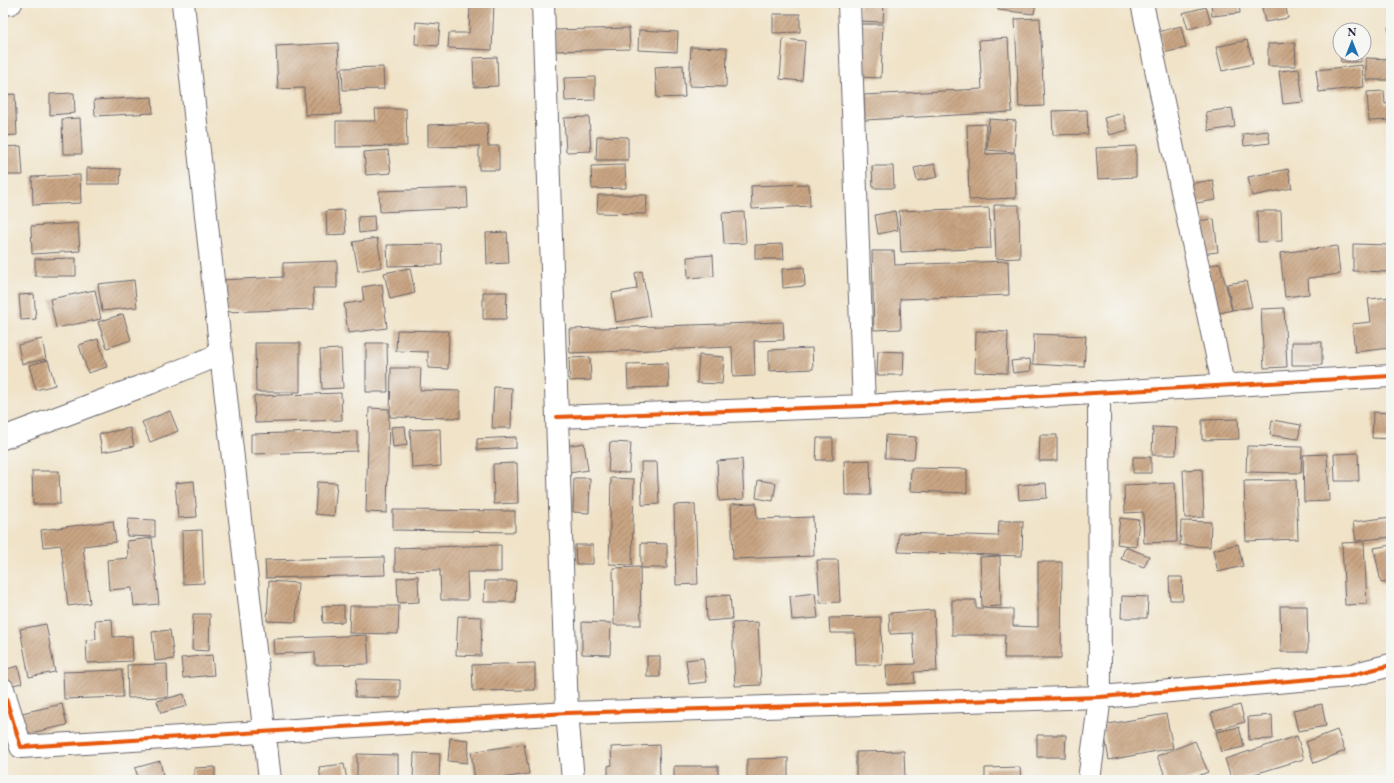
<svg xmlns="http://www.w3.org/2000/svg" width="1394" height="783" font-family="'EB Garamond',serif">
	<style>
		.building { fill: url(#building-hatch) }
		.lines { fill: none; stroke-linecap: round; stroke-linejoin: round }
		.street-casing { stroke: #6a666c; stroke-width: 24 }
		.street { stroke: #fff; stroke-width: 22 }
		.cycleway-casing { stroke: #f6f6f2; stroke-width: 6 }
		.cycleway { stroke: #e8590c; stroke-width: 4 }
	</style>
	<defs>
		<pattern id="building-hatch" width="6" height="6" patternUnits="userSpaceOnUse"><rect width="6" height="6" fill="#c9a583"/><path d="M-1 1l2-2M0 6l6-6M5 7l2-2" fill="none" stroke="#a3866c"/></pattern>
	</defs>
	<rect width="100%" height="100%" fill="#f6f6f2"/>
	<filter id="ink" filterUnits="userSpaceOnUse"><feTurbulence type="fractalNoise" baseFrequency=".025" numOctaves="2"/><feDisplacementMap in="SourceGraphic" scale="8" xChannelSelector="R" yChannelSelector="G"/><feConvolveMatrix kernelMatrix="1 2 1 2 8 2 1 2 1" color-interpolation-filters="sRGB"/></filter>
	<filter id="wash" filterUnits="userSpaceOnUse"><feTurbulence type="fractalNoise" baseFrequency=".012" numOctaves="4" result="noise"/><feDisplacementMap in="SourceGraphic" scale="16" xChannelSelector="R" yChannelSelector="G"/><feGaussianBlur stdDeviation="0.9" result="paint"/><feColorMatrix in="noise" values="0 0 0 0 0 0 0 0 0 0 0 0 0 0 0 0 0 1.4 0 .05"/><feComposite in="paint" operator="in"/></filter>
	<g filter="url(#wash)">
		<rect width="100%" height="100%" fill="#f0e3c8"/>
		<g id="blocks">
			<path class="building" d="M470 3H494L492 50 448 48 449 33H469Z
				M634 3H672V4L634 6Z
				M860 3H884L883 22 859 21Z
				M999 3H1036L1034 14 998 10Z
				M1211 3H1239L1240 13 1212 16Z
				M1261 3H1285L1288 18 1265 22Z
				M1206 7 1211 23 1188 29 1183 13Z
				M773 14H800V32L773 33Z
				M1040 18 1044 106 1019 107 1015 19Z
				M416 22 440 24 438 46 415 44Z
				M860 24H883L881 78 858 77Z
				M1181 26 1186 48 1162 53 1158 32Z
				M1391 26V39H1390L1388 27Z
				M629 28 630 49 556 51 555 30Z
				M639 30 678 32 677 52 638 50Z
				M1008 38 1012 112 865 120 864 95 982 89 979 40Z
				M783 39 805 41 802 81 780 79Z
				M1247 40 1253 64 1222 71 1216 47Z
				M338 43 341 114 305 115 304 88 278 89 276 46Z
				M1295 43 1296 66H1268V44Z
				M691 47 727 48 726 87 689 86Z
				M1340 54H1361V62H1341Z
				M497 57 498 86 474 87 473 58Z
				M1366 58 1391 59V80H1366Z
				M683 65 685 97 657 98 655 67Z
				M1362 65 1364 87 1319 92 1316 70Z
				M383 67 384 89 343 90 342 68Z
				M1299 69 1303 102 1283 104 1279 71Z
				M595 77V100L565 101 564 78Z
				M1384 91 1385 104 1391 103V120L1369 121 1367 92Z
				M74 93 75 113 50 115V94Z
				M15 94 17 135 3 136V95Z
				M152 97 153 113 95 116 94 100Z
				M1232 108 1235 127 1209 131 1206 112Z
				M375 109H406L407 146 336 147V121H376Z
				M1087 110 1088 134 1053 135 1052 111Z
				M1123 113 1128 130 1109 135 1104 118Z
				M589 117 591 151 566 152 564 118Z
				M80 118 82 154H63L62 119Z
				M989 119 1016 121 1014 152 987 150Z
				M487 123 488 146H499V170H479V146L428 147V125Z
				M986 124V154L1015 153 1016 198 969 200 967 125Z
				M1268 131 1270 143 1244 146 1243 134Z
				M597 136 628 137V160H596Z
				M21 146 23 175H3V147Z
				M1136 146V177L1098 179 1096 148Z
				M388 150 391 173 366 175 364 152Z
				M935 164 938 177 917 181 914 168Z
				M625 165 626 188 592 189 591 166Z
				M872 166H893L894 188H873Z
				M87 168 121 169 120 184H87Z
				M1288 169 1292 188 1252 196 1248 177Z
				M80 175 81 203 33 205 32 177Z
				M1213 180 1216 200 1190 204 1187 184Z
				M809 184 810 206 752 209 751 186Z
				M467 188 468 208 380 212 379 191Z
				M598 195H647L646 214 597 213Z
				M994 205H1019L1020 258 996 259Z
				M989 208 991 248 901 252 899 211Z
				M344 210 346 234 327 235 326 211Z
				M895 211 898 230 878 234 875 215Z
				M1257 211H1281L1282 241 1258 242Z
				M744 212 746 243 724 244 722 213Z
				M374 216 375 231 359 233 358 217Z
				M1214 219 1218 252 1199 254 1195 221Z
				M78 223 80 251 32 254 31 226Z
				M507 232 509 263 487 264 486 233Z
				M377 238 382 267 358 271 353 242Z
				M441 244 442 265 388 266 387 245Z
				M783 244 784 259H755V245Z
				M1353 244 1391 245V272L1353 271Z
				M1337 246 1340 274 1308 278 1309 294 1285 297 1280 253Z
				M872 251H894L895 265 1008 261 1009 295 900 299 901 329 874 330Z
				M713 255 714 276 688 278 687 257Z
				M76 258V276H35V259Z
				M337 261V288H313L314 309 223 312 221 280 283 277V263Z
				M1220 263 1232 310 1211 315 1199 268Z
				M804 267 805 286 783 288 782 269Z
				M410 268 415 293 390 299 384 273Z
				M642 271 650 316 616 322 612 293 637 289 635 273Z
				M134 280 137 307 102 311 98 284Z
				M1246 281 1252 307 1232 310 1227 284Z
				M382 284 387 328 348 333 344 304 364 301 362 287Z
				M95 290 101 319 56 328 50 299Z
				M483 292H507L506 319H483Z
				M34 294 36 319 21 320 19 295Z
				M1391 297V320H1389L1391 348 1355 352 1352 324 1371 322 1368 299Z
				M1284 308 1287 367 1264 368 1261 309Z
				M123 314 131 340 107 348 98 322Z
				M783 322 784 340 754 341 755 376 733 377 732 347 570 353 569 329Z
				M397 330 449 331 448 369 428 368V352L396 351Z
				M976 331 1008 332 1007 373 975 372Z
				M1034 334 1086 336 1084 367 1033 364Z
				M42 339 46 359 22 364 18 345Z
				M98 339 107 367 88 373 79 345Z
				M1292 342H1322V365H1292Z
				M255 343H300V392H256Z
				M366 343H387L388 392H366Z
				M812 348 813 369 769 371V350Z
				M341 349 343 388 322 389 320 350Z
				M878 351 904 352 903 375H877Z
				M699 355 724 357 722 384 697 383Z
				M590 357 591 380 570 381 569 358Z
				M1030 359 1031 371 1013 373 1011 361Z
				M48 360 55 385 36 390 29 365Z
				M668 363 669 387 628 388 627 364Z
				M391 368H421L420 390 460 391V418L390 417Z
				M494 387 512 388 511 428H492Z
				M341 393 342 420 255 423 254 396Z
				M369 408 389 409 387 513 366 512Z
				M170 411 178 431 150 442 142 422Z
				M1373 412 1391 413V439L1372 438Z
				M1238 419 1239 439 1202 440V420Z
				M1272 420 1301 425 1298 439 1270 435Z
				M405 426 407 445 393 447 391 427Z
				M1153 427 1177 428 1176 455H1152Z
				M130 428 134 446 102 452 99 434Z
				M440 429 441 466 412 468 410 430Z
				M357 431V451L251 454V434Z
				M886 435 916 437 914 459 885 458Z
				M1040 435H1057V461H1039Z
				M516 437V448L477 450V439Z
				M817 438H833V460H816Z
				M610 442 631 443 629 473 608 472Z
				M584 443 588 470 570 473 566 446Z
				M1247 446 1302 447 1301 473 1246 472Z
				M1358 453 1359 481H1335L1334 454Z
				M1327 454 1329 501 1304 502 1303 455Z
				M1133 457H1151V473H1133Z
				M742 459 744 499 719 501 717 461Z
				M870 460 871 495H845L844 461Z
				M641 462H657L659 504 642 505Z
				M517 463 518 503 494 504 493 464Z
				M911 468 967 469V493L910 491Z
				M1202 469 1204 517 1185 518 1183 470Z
				M32 471H59L60 504H33Z
				M574 478H590L589 513 573 512Z
				M611 478 634 479 632 565 609 564Z
				M758 480 776 483 773 501 756 498Z
				M1296 480 1298 539 1246 541 1244 481Z
				M194 481 197 517 178 518 175 483Z
				M317 482 337 483 334 516 315 514Z
				M1046 483 1047 498 1019 500 1018 485Z
				M1175 483 1177 542 1144 543 1143 512 1125 513 1124 485Z
				M756 503 757 519 813 517 814 556 733 559 731 504Z
				M695 504 698 584 676 585 674 505Z
				M393 510 515 511V532L393 530Z
				M1391 517V537L1356 541 1353 522Z
				M1120 518 1139 520 1136 547 1117 544Z
				M128 519 155 520V537L127 536Z
				M113 521 116 542 83 546 90 603 68 606 61 545 43 547 41 530Z
				M999 521H1023L1022 556 898 552 899 533 998 536Z
				M1181 521 1211 522 1210 547 1180 545Z
				M202 530 204 583 183 584 182 531Z
				M152 538 159 604 134 606 132 588 109 590 107 560 128 558 127 541Z
				M1364 542 1367 604 1345 605 1342 543Z
				M641 543 667 544V568H641Z
				M1238 544 1243 566 1218 572 1213 550Z
				M501 545V572H467L468 600H441L440 570 395 571V548Z
				M575 545H593V564H576Z
				M1391 545V581L1381 583 1374 548Z
				M1125 547 1149 556 1144 567 1121 559Z
				M1000 556 1001 606 982 607 980 557Z
				M384 557 385 575 266 578 265 560Z
				M817 560H838L840 602 820 603Z
				M1038 562H1062L1061 658H1004L1005 635H952V600H976V608L1013 609V626L1038 627Z
				M640 567 641 625H614L613 568Z
				M418 576 419 602 398 603 397 578Z
				M1169 577H1182L1183 600H1170Z
				M269 581 298 583 296 622 267 621Z
				M485 581H516L515 602H484Z
				M815 593 818 618 792 620 790 596Z
				M730 595 732 619 707 621 706 597Z
				M1122 596 1148 597 1147 618H1121Z
				M344 605V622L323 623 322 606Z
				M350 606H399L398 634 349 633Z
				M1280 606H1307L1308 652H1281Z
				M934 610 937 671 914 672 915 683 887 685 886 665 915 664 913 633 890 634 889 613Z
				M193 614H210L209 651 192 650Z
				M458 616 482 617 481 656 456 655Z
				M881 617 882 665H856L855 633H830L829 618Z
				M112 619 113 637 132 636 133 661 87 663 86 640 96 639 95 620Z
				M582 622 611 623 610 655 582 654Z
				M758 622 761 685 735 686 732 623Z
				M46 624 55 672 29 677 20 629Z
				M170 630 174 659 155 661 152 632Z
				M367 635 369 664 315 665V652L274 654 273 639Z
				M212 655 214 675 183 678 181 658Z
				M647 656H660V677H647Z
				M703 658 707 682 689 684 686 660Z
				M535 663V690L473 691 472 665Z
				M167 664 168 697 128 698 127 665Z
				M18 666 22 683 3 687V670Z
				M122 670 123 697 64 699 63 672Z
				M356 679 400 680V698L355 697Z
				M184 694 187 706 161 713 157 701Z
				M62 704 67 725 6 738 3 727 24 722 22 713Z
				M1322 704 1326 726 1298 731 1293 710Z
				M1240 705 1245 722 1216 730 1211 713Z
				M1166 714 1173 748 1109 760 1103 725Z
				M1272 715 1273 739 1249 740 1248 717Z
				M1239 727 1244 747 1221 752 1216 732Z
				M1337 730 1345 751 1314 763 1306 742Z
				M1037 735H1066L1065 757H1037Z
				M1297 736 1304 759 1235 780H1232L1225 759Z
				M450 738 469 740 467 763 448 761Z
				M1195 741 1208 772 1188 780H1167L1157 756Z
				M524 744 529 774 488 780H475L471 752Z
				M659 745 660 780H608V766L612 765 611 747Z
				M904 751 905 780H856V752Z
				M414 753 440 754 439 780 413 779Z
				M357 754 398 755V779L357 778Z
				M788 758V780H747V759Z
				M160 761 164 780H139L135 768Z
				M344 764 347 780H321L319 767Z
				M674 766H718V780H674Z
				M215 767V780H194V768Z
				M1020 767 1021 780H985V768Z"/>
		</g>
	</g>
	<g filter="url(#ink)">
		<use href="#blocks" fill-opacity="0" stroke="#6a666c" stroke-width="1"/>
		<g class="lines">
			<g class="street-casing">
				<path id="street" d="M183 3 221 354 270 780
					M543 3 567 713 573 780
					M849 3 864 406
					M1142 3 1223 384
					M3 4 11 3
					M557 417 864 406 1391 376
					M3 438 150 383 221 354
					M3 689 21 747 567 713 1100 697 1348 676 1391 665
					M1089 780 1100 697 1099 392"/>
			</g>
			<use href="#street" class="street"/>
			<g class="cycleway-casing">
				<path id="cycleway" d="M557 417 864 406 1391 376
					M3 689 21 747 567 713 1100 697 1348 676 1391 665"/>
			</g>
			<use href="#cycleway" class="cycleway"/>
		</g>
	</g>
	<rect width="1394" height="783" fill="none" stroke="#f6f6f2" stroke-width="16"/>
	<g transform="translate(1352 42)"><circle r="19" fill="#f6f6f2" stroke="#a1a1a9"/>
	<path d="M0-3L7 15L0 10L-7 15Z" fill="#1f6fb2"/>
	<text y="-6" font-size="11" font-weight="bold" text-anchor="middle" fill="#22223b">N</text>
	</g>
</svg>
